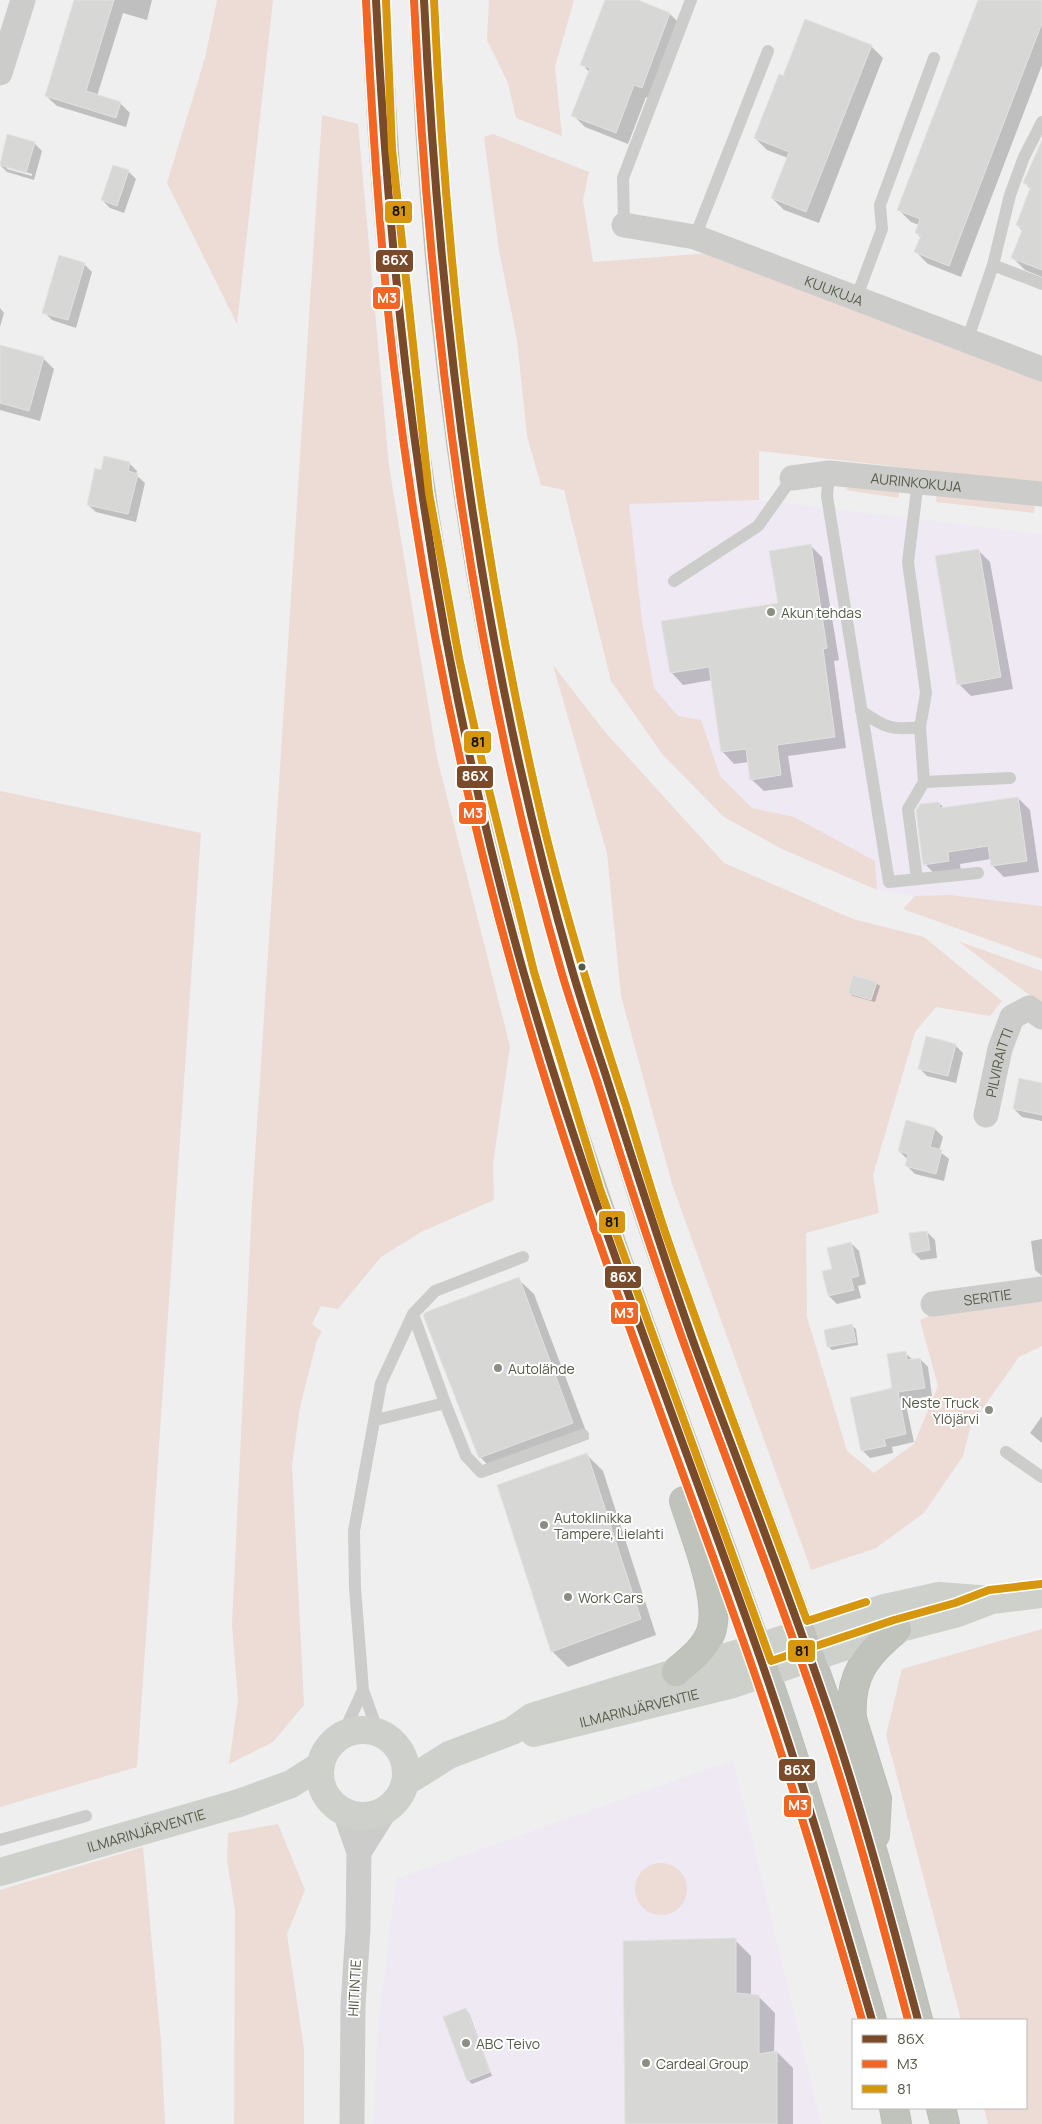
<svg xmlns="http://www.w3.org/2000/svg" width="1042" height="2124" font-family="Manrope,sans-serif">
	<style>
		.commercial { fill: #eee9f3 }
		.green { fill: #eddbd6 }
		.shadow { fill: #0003; fill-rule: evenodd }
		.building { fill: #d7d7d6; stroke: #e1e2e1 }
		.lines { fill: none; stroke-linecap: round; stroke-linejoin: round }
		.highway-casing { stroke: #babeb5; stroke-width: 30 }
		.lane { stroke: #cccdca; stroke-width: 12 }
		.street { stroke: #cccdca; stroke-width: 25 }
		.secondary { stroke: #ced0cb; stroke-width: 28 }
		.highway { stroke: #c0c3bb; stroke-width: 28 }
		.bus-1-casing { stroke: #fff; stroke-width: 11 }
		.bus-2-casing { stroke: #fff; stroke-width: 11 }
		.bus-3-casing { stroke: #fff; stroke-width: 11 }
		.bus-1 { stroke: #7a4b2a; stroke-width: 8 }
		.bus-2 { stroke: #f26522; stroke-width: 8 }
		.bus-3 { stroke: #d6970e; stroke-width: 8 }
		.poi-dot { fill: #8a8e83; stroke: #fff; stroke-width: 2 }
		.bus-dot { fill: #545a48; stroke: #fff; stroke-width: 2 }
		.labels { text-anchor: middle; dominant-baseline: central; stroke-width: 4; stroke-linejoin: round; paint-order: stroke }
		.street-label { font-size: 14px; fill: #545a48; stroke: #fff }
		.poi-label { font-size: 14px; fill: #545a48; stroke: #fff; text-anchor: start }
		.line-badge { stroke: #fff; stroke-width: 2 }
		.badge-label { font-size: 14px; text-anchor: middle; font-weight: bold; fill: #fff }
		.pale-badge-label { font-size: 14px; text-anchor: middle; font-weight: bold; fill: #111 }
	</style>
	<rect width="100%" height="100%" fill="#efeff0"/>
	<path class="commercial" d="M759 500 1042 534V906L950 895 915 896 877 890 875 861 794 817 752 808 720 776 701 720 678 716 654 688 642 621 629 504Z
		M733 1760 821 2124H374L377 2037 396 1879Z"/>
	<path class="green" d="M217 0H273L237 324 167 183 205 58Z
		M489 0H574L555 67 562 136 516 118 508 83 487 40Z
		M322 115 358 124 389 466 437 758 510 1046 493 1164 494 1200 421 1232 381 1257 338 1309 321 1306 312 1324 322 1332 317 1340 300 1407 292 1465 304 1705 273 1742 229 1764 238 1700 232 1625 252 1203Z
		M493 134 589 172 583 200 593 262 710 253 1042 378V483L759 451V500L629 504 642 621 654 688 678 716 701 720 720 776 752 808 794 817 875 861 877 890 782 849 724 817 663 755 611 681 564 490 541 485 527 436 517 340 499 250 484 137Z
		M853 483 899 487V498L845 490Z
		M937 490 1035 502 1034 513 936 502Z
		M553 665 605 732 724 863 853 919 924 937 1002 1001 990 1016 936 1007 915 1032 873 1175 879 1213 806 1233 807 1317 847 1451 874 1473 914 1444 938 1386 920 1320 948 1307 1042 1295V1346L1019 1357 971 1425 963 1456 924 1513 876 1548 811 1570 672 1184 621 996 607 853Z
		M0 791 201 833 137 1767 0 1807Z
		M950 895 1042 906V959L903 909 915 896Z
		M958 941 1042 971V1004L1036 1000Z
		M1042 1629V2124H988L984 2108H1026V2020H961L886 1735 902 1669Z
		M278 1824 305 1890 287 1934 304 2049V2124H234L235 1910 227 1861 228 1833Z
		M143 1847 161 2042 165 2124H0V1890Z
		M635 1889a26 26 0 1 1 52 0a26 26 0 1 1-52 0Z"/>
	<path class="shadow" d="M93 0H152L147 20 123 13 97 96 120 103 130 113 126 127 57 106 46 96Z
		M606 0H634L670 14 682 26 654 99 646 97 628 144 585 127 573 115 589 72 582 64Z
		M979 0 1042 1V65L961 277 928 264 916 252 921 238 916 232 919 225 911 222 899 210Z
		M871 46 883 58 819 223 784 210 772 198 788 158 767 150 755 138 783 77Z
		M8 135 34 143 42 151 34 180 7 172 0 165ZM7 166 32 174V176L7 169Z
		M1042 160V277L1025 270 1013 258 1023 231 1017 225 1031 189 1025 183Z
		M128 171 136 179 124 213 110 208 102 200Z
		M84 264 92 272 76 328 52 320 44 312Z
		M0 308 4 313 0 327Z
		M0 346 43 358 54 369 40 421 0 410Z
		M129 463 137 471 136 475 145 483 136 522 96 512 88 505 102 471Z
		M810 545 822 557 839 660 834 661 846 748 788 756 793 787 764 791 751 779 749 762 734 764 722 751 712 680 683 685 671 672 779 604Z
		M978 550 990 562 1013 689 971 696 959 684Z
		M1018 798 1030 810 1039 872 1004 877 992 865 991 859 960 864 961 873 937 876 925 864 939 803 944 808Z
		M876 983 880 986 875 1002 853 996 849 993Z
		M955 1045 963 1053 956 1083 927 1076 919 1068Z
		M1042 1084V1121L1022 1117 1014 1109Z
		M935 1129 943 1137 939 1151 949 1159 944 1181 915 1174 907 1166V1159L899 1151Z
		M927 1232 935 1240 937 1258 921 1260 913 1252Z
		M1042 1239V1276L1035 1270 1031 1241Z
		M851 1243 859 1251 866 1284 858 1286 861 1298 837 1304 829 1296 833 1269Z
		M518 1279 534 1294 589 1439 496 1473 477 1454 425 1315Z
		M852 1326 856 1329 858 1345 832 1350 829 1347Z
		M905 1353 913 1360 920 1359 928 1367 932 1396 905 1400 914 1442 892 1447 893 1453 870 1458 862 1450 894 1389Z
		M1042 1416V1443L1030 1433Z
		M587 1455 603 1471 656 1635 568 1667 552 1651Z
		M735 1940 751 1956V1996L759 1997 775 2013 774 2053 777 2052 793 2068V2124H627Z
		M466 2010 469 2013 492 2076 472 2084 468 2080Z"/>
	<path class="building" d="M74 0H114L86 91 121 102 116 118 45 96Z
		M605 0H638L670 13 642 88 634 85 616 133 571 116 590 68 580 65Z
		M978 0H1042V23L949 266 914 252 921 235 915 233 920 219 897 210Z
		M805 19 872 45 806 212 771 198 789 152 754 138 779 74 783 76Z
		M7 134 35 142 26 173 0 165Z
		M1042 140V270L1011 258 1023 228 1016 225 1031 186 1023 183Z
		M113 165 129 170 117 206 101 200Z
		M59 255 85 263 68 320 42 313Z
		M0 345 44 357 29 411 0 403Z
		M104 456 130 462 128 471 138 474 128 514 87 505 95 468 101 470Z
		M811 544 827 648 823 649 835 737 777 745 781 775 750 780 746 749 721 752 709 667 670 673 661 621 778 603 769 551Z
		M979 549 1001 677 957 685 935 556Z
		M1018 797 1027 861 991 866 988 846 948 852 949 861 923 865 916 811 920 804 939 802 940 808Z
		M853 975 877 982 871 1000 848 993Z
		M926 1036 956 1044 948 1076 918 1069Z
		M1019 1078 1042 1083V1115L1013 1109Z
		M906 1120 935 1128 930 1147 942 1150 936 1174 905 1166 908 1154 898 1151Z
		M927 1231 930 1250 912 1253 909 1233Z
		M851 1242 859 1276 851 1278 854 1290 828 1296 822 1271 832 1269 827 1248Z
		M519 1277 573 1423 479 1458 423 1315 426 1312Z
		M852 1324 856 1342 827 1347 824 1330Z
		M906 1351 907 1360 920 1358 925 1388 898 1392 906 1434 884 1439 886 1446 861 1451 850 1398 892 1388 887 1354Z
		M587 1453 641 1619 551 1652 497 1485Z
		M736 1938V1993L759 1995V2054L777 2051V2124H625L623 1941Z
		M466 2008 490 2072 467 2081 443 2017Z"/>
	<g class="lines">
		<g class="highway-casing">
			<path id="highway" d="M376 0C388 328 434 658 524 974 590 1203 678 1424 757 1649 800 1771 836 1896 872 2020
				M424 0C435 321 479 644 567 953 578 994 592 1033 605 1073 623 1130 639 1187 659 1244 710 1393 769 1539 821 1688 859 1797 889 1908 918 2020
				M676 1672C689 1661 705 1649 711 1632 722 1600 694 1533 684 1501
				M875 1835 877 1799 852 1719C849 1676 865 1655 897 1629
				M894 2108 897 2124
				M941 2108 945 2124"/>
		</g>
		<path class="lane" d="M624 225 623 178 691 0
			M695 237 768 51
			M993 265 1042 284
			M856 299 882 229 880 205 934 58
			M967 341 993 265 1010 195 1024 157 1042 122
			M829 473 827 496 889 882 978 873
			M674 581 758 526 792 478
			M861 711C884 727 892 731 920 727
			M924 782 1010 778
			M917 879 908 809 924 782 920 727 926 693 908 562 918 481
			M413 1314 445 1403
			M376 1420 445 1403 466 1456 481 1472 583 1435
			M1006 1452 1042 1477
			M378 1732 363 1690 355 1588 354 1531 381 1383 413 1314 435 1291 523 1257
			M343 1734 363 1690
			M0 1840 86 1816"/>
		<g class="street">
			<path d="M0 73 23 0"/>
			<path id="s1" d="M624 225 695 237 1042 369"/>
			<path id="s2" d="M792 478 829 473 1042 494"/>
			<path id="s3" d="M986 1115 1000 1049 1012 1017 1029 1008 1042 1017"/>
			<path id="s4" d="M933 1304 1042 1289"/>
			<path d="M345 1812 359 1852 358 1929 353 2005 352 2124"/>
			<path d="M359 1852 386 1809"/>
		</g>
		<g class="secondary">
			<circle cx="363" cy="1773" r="43"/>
			<path id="s5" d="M534 1733 730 1685 897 1629 958 1613 992 1600 1042 1594"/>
			<path d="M406 1782 449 1755 512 1731 532 1717 885 1608 939 1596 992 1600"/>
			<path id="s6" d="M0 1872 239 1803 291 1784 321 1765"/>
		</g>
		<use href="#highway" class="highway"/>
		<g class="bus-1-casing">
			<path id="bus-1" d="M376 0C392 331 433 654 524 974 589 1203 678 1424 757 1649 800 1771 836 1896 872 2020
				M424 0C440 329 480 656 573 973 583 1007 594 1040 605 1073 635 1167 664 1260 697 1352 743 1477 792 1601 834 1727 866 1824 892 1922 918 2020"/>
		</g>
		<g class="bus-2-casing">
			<path id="bus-2" d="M366 0C372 123 380 245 394 367 418 572 458 775 514 974 578 1203 667 1425 746 1649 789 1771 826 1896 862 2020
				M414 0C430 330 470 656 562 974 573 1011 586 1047 598 1084 627 1177 657 1270 691 1363 735 1484 783 1605 824 1728 856 1824 882 1922 908 2020"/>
		</g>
		<g class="bus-3-casing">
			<path id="bus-3" d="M386 0 392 149 429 493 459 658 483 766 534 972 600 1189 771 1661 894 1620 955 1603 989 1590 1041 1584
				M434 0C447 284 479 555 545 831 568 924 596 1015 626 1106 638 1146 650 1186 663 1226 708 1358 759 1489 807 1621L866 1602"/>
		</g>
		<use href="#bus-1" class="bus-1"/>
		<use href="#bus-2" class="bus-2"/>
		<use href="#bus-3" class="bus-3"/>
	</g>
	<g class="poi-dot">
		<circle cx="771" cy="612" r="5"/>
		<circle cx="498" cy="1368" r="5"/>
		<circle cx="989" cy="1410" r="5"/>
		<circle cx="544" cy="1525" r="5"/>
		<circle cx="568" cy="1597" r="5"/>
		<circle cx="466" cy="2043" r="5"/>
		<circle cx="646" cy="2063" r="5"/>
	</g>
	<circle class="bus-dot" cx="582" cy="967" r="4.5"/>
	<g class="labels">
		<g class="street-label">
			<text stroke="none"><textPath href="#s1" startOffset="221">KUUKUJA</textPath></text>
			<text stroke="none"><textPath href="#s2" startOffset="125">AURINKOKUJA</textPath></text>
			<text stroke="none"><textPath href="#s3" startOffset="54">PILVIRAITTI</textPath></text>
			<text stroke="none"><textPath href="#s4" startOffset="55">SERITIE</textPath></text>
			<text stroke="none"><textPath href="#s5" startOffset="108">ILMARINJÄRVENTIE</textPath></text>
			<text stroke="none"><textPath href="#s6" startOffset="152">ILMARINJÄRVENTIE</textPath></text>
			<text transform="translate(354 1988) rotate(-87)">HIITINTIE</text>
		</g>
		<g class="poi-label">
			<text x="781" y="612">Akun tehdas</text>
			<text x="508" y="1368">Autolähde</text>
			<text x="979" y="1402" text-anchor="end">Neste Truck<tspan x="979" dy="16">Ylöjärvi</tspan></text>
			<text x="554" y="1517">Autoklinikka<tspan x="554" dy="16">Tampere, Lielahti</tspan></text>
			<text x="578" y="1597">Work Cars</text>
			<text x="476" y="2043">ABC Teivo</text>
			<text x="656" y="2063">Cardeal Group</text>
		</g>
	</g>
	<g class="line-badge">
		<rect x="384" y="200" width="29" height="24" rx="5" fill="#d6970e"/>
		<rect x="375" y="249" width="39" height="24" rx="5" fill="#7a4b2a"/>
		<rect x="372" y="286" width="29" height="24" rx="5" fill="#f26522"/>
		<rect x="463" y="730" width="29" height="24" rx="5" fill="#d6970e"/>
		<rect x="456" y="765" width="38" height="24" rx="5" fill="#7a4b2a"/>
		<rect x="458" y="801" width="29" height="24" rx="5" fill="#f26522"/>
		<rect x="598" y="1210" width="28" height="24" rx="5" fill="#d6970e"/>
		<rect x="604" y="1265" width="38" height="24" rx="5" fill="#7a4b2a"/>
		<rect x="610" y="1301" width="29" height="24" rx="5" fill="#f26522"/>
		<rect x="787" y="1639" width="29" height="24" rx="5" fill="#d6970e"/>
		<rect x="778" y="1758" width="38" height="24" rx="5" fill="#7a4b2a"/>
		<rect x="783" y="1794" width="29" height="24" rx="5" fill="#f26522"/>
	</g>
	<g class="badge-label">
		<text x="395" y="265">86X</text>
		<text x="387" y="303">M3</text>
		<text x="475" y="781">86X</text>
		<text x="473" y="818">M3</text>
		<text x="623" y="1282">86X</text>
		<text x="624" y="1318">M3</text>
		<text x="797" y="1775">86X</text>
		<text x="798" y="1810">M3</text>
	</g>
	<g class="pale-badge-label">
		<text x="399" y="216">81</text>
		<text x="478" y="747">81</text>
		<text x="612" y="1227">81</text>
		<text x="802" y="1656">81</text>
	</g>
	<rect x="852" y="2019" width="175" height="90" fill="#ffffff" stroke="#bbbdb6"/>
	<rect x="862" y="2035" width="25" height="8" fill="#7a4b2a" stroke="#bbbdb6"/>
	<text x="897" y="2044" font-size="15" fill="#545a48">86X</text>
	<rect x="862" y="2060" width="25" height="8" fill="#f26522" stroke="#bbbdb6"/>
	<text x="897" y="2069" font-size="15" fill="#545a48">M3</text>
	<rect x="862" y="2085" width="25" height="8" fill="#d6970e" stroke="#bbbdb6"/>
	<text x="897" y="2094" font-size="15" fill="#545a48">81</text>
</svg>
